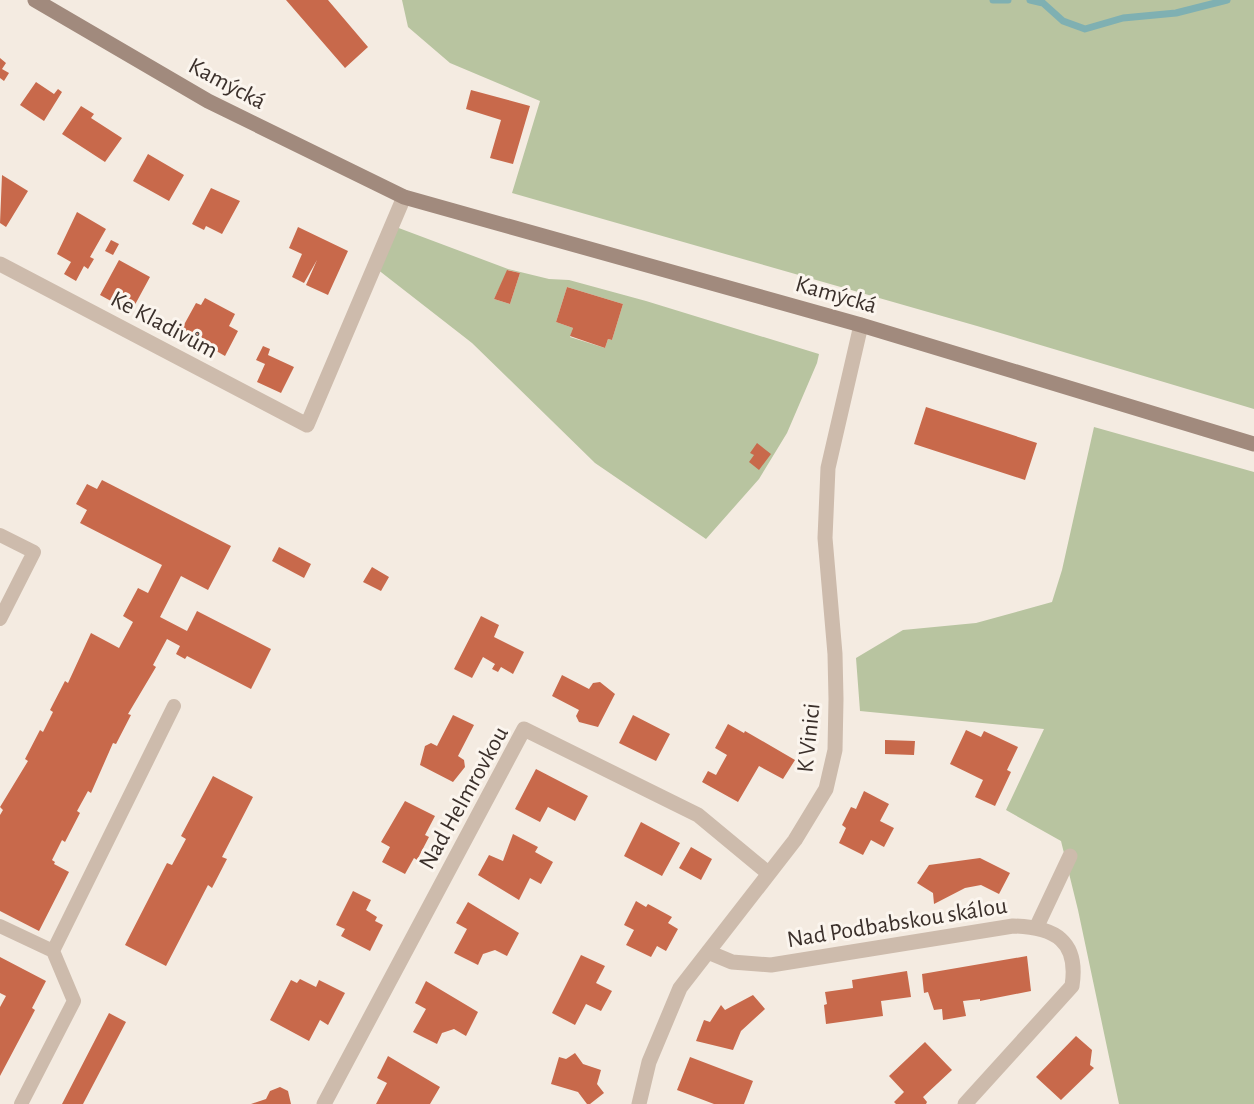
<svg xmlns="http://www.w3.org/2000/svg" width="1254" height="1104" font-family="'Alegreya Sans',sans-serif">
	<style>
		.green { fill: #b8c4a0; fill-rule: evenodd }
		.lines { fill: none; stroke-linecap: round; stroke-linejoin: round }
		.stream { stroke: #7fb0b2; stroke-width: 7 }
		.building { fill: #c8694b }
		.lane { stroke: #cdbbac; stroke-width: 14 }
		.street { stroke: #cdbbac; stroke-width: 15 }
		.secondary { stroke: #a18a7d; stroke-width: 15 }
		.labels { text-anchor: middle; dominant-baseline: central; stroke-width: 6; stroke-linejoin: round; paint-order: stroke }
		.street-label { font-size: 24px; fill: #3b302b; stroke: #fbf5ee }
	</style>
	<rect width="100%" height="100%" fill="#f4ebe1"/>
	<path class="green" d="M402 0H1254V409L977 326 512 193 540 101 450 63 408 27Z
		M396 227 508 269 549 279 569 280 646 301 819 354 817 363 787 433 759 479 706 539 595 463 472 343 377 269ZM508 270 520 273 510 304 494 299ZM567 287 623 304 612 340 608 339 605 348 570 337 573 328 556 322Z
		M1094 427 1254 472V1104H1119L1078 910 1061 841 1006 810 1044 729 860 711 856 658 903 630 976 623 1052 602 1062 570Z"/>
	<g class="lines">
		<path class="stream" d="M993 0H1008
			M1030 0 1043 3 1063 21 1085 29 1123 18 1176 13 1227 0"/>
	</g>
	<path class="building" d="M286 0H328L368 47 345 68Z
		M0 58 6 63 2 69 9 73 4 81 0 78Z
		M36 82 54 94 58 89 62 92 44 121 20 105Z
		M471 90 530 106 513 164 490 158 501 120 466 109Z
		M81 106 94 114 91 118 122 138 105 162 62 134Z
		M148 154 184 175 169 201 133 181Z
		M2 175 28 191 6 227 0 223Z
		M211 188 240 201 222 234 206 226 204 230 192 224Z
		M77 212 106 229 90 257 94 259 88 269 84 266 76 281 64 274 71 262 57 254Z
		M298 227 348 251 328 295 306 285 317 260 304 283 292 277 302 254 289 248Z
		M111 240 119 244 113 255 105 251Z
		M119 260 150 277 131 312 100 295Z
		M507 270 520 273 510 304 494 299Z
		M567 287 623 304 612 340 608 339 605 348 570 336 573 328 556 322Z
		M205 298 235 314 229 326 238 331 225 356 197 340 199 336 187 330 184 334 180 332 196 303 201 305Z
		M263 346 270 349 268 355 294 367 281 393 257 382 265 364 256 360Z
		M926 407 1037 443 1025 480 914 444Z
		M757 443 771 454 759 470 749 462 754 455 750 453Z
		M102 480 231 546 208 590 181 576 160 617 187 631 197 611 271 649 251 689 187 656 185 659 176 654 180 646 167 639 153 665 156 667 128 714 131 715 116 744 113 743 91 793 88 791 77 811 80 813 65 842 62 840 52 860 55 862 54 864 69 872 39 931 0 911V815L3 810 0 807 28 761 25 759 40 730 43 732 53 712 50 710 65 681 68 683 91 633 119 648 133 622 123 616 138 588 148 593 162 565 80 523 87 510 76 504 87 484 97 489Z
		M279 547 311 564 304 578 272 561Z
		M372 567 389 577 381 591 363 582Z
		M481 616 499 625 494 637 524 652 513 674 501 667 498 672 492 669 495 664 483 657 472 678 454 669Z
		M562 675 589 689 593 683 600 682 615 694 598 727 579 722 576 716 579 710 552 696Z
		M453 715 474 725 458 756 464 760 465 767 453 782 420 765 425 746 431 743 437 746Z
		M633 715 670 734 656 761 619 743Z
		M728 724 744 733 745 731 795 760 783 779 759 766 738 802 702 782 708 771 716 775 727 755 715 748Z
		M966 730 981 737 984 731 1018 747 1007 770 1011 772 995 806 975 797 983 780 950 764Z
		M885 740 915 741 914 755 885 754Z
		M536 769 588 796 575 821 548 807 540 822 515 809Z
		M213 776 253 797 222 857 227 859 212 888 208 885 166 966 125 945 167 863 172 865 186 839 181 836Z
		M864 791 889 804 880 821 894 828 884 847 871 840 863 855 839 843 846 828 842 825 851 807 856 809Z
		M405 801 435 816 425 835 429 837 417 860 414 858 405 874 382 862 390 847 381 842Z
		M641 822 680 843 662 876 624 856Z
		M513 834 538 847 535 852 553 862 541 884 530 878 519 900 478 875 489 855 503 861Z
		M691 847 712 859 701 880 679 868Z
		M980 858 1010 873 999 894 981 885 965 888 934 904 933 893 917 883 929 865Z
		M353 891 371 900 366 910 377 917 375 921 383 925 370 951 341 936 345 929 336 925Z
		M636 901 646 907 648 904 672 917 668 923 678 929 666 951 657 946 651 957 626 945 634 930 624 925Z
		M468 902 519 933 507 956 495 950 483 954 478 965 454 953 467 929 456 923Z
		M581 955 605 966 596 983 612 991 601 1011 586 1004 575 1025 552 1013Z
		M1027 956 1031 991 980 1001V999L963 1001 966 1016 943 1020 942 1009 934 1010 928 992 924 993 922 974Z
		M0 957 46 981 32 1008 35 1010 0 1076V1007L6 996 0 993Z
		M907 971 911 997 881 1001 883 1016 826 1024 824 1005 827 1004 825 992 853 988 852 980Z
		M300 979 316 987 319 980 345 993 328 1025 320 1020 309 1041 270 1020 291 980 297 983Z
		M426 981 478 1012 466 1036 454 1029 442 1033 437 1044 413 1032 426 1009 415 1003Z
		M753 995 765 1009 741 1031 733 1050 696 1041 704 1020 710 1022 721 1005 725 1010Z
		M109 1013 126 1022 83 1104H62Z
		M1076 1036 1092 1050 1090 1065 1094 1068 1061 1100 1036 1077Z
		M925 1042 952 1070 923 1097 927 1102 926 1104H896L894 1102 904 1092 889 1076Z
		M575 1053 583 1064 601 1070 597 1084 604 1093 590 1104H587L578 1092 551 1084 559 1057 566 1059Z
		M388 1056 440 1087 430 1104H376L387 1083 377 1078Z
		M690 1057 753 1081 744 1104H714L677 1090Z
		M280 1087 288 1091 291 1104H251L266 1099 270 1091Z"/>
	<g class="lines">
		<path class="lane" d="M0 535 34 552 0 619
			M0 926 53 951
			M21 1104 74 1001 53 951 174 706"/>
		<path class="street" d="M0 264 307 425 404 197
			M1037 926 1070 856
			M708 952 732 962 771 965 1013 926C1055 927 1079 941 1072 986L965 1104
			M324 1104 524 729 698 815 768 873
			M639 1104 649 1062 680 988 795 840 826 789 835 750 836 699 835 654 825 538 828 468 861 325"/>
		<path class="secondary" d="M35 0 208 101 404 197 861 325 1254 444"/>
	</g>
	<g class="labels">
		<g class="street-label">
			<text transform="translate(227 84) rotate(28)">Kamýcká</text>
			<text transform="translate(836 295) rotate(16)">Kamýcká</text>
			<text transform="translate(164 325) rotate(28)">Ke Kladivům</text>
			<text transform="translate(809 738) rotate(-84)">K Vinici</text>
			<text transform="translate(464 798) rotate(-61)">Nad Helmrovkou</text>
			<text transform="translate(897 923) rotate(-9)">Nad Podbabskou skálou</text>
		</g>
	</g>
</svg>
